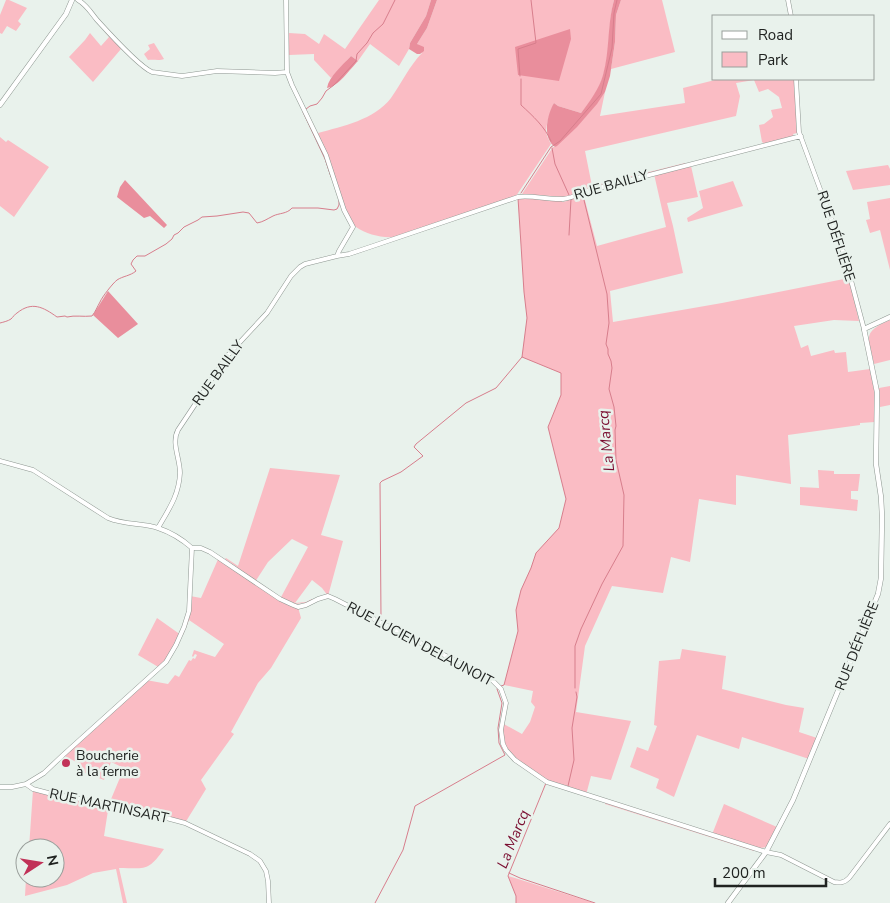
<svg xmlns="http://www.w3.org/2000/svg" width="890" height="903" font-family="'Nunito Sans',sans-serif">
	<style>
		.green { fill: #fabcc4; fill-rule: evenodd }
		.forest { fill: #e98e9c }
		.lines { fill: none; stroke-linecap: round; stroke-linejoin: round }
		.stream { stroke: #d77e8c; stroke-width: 1 }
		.minor-casing { stroke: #8e9791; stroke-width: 5 }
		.tertiary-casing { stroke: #8e9791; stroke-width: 5.5 }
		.minor { stroke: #fff; stroke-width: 4 }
		.tertiary { stroke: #fff; stroke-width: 4.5 }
		.poi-dot { fill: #c13258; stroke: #e9f2ec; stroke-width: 2 }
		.labels { text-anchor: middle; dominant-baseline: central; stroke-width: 5; stroke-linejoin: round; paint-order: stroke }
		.street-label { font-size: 14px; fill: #202321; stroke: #e9f2ec }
		.poi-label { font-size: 14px; fill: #202321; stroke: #e9f2ec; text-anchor: start }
		.water-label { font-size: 15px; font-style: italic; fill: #7a0d30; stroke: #e9f2ec }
	</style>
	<rect width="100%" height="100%" fill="#e9f2ec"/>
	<path class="green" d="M6 0H9L27 8 18 21 21 24 16 31 7 26 2 34 0 33V15Z
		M379 0H431L426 16 410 43 409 49 399 66 370 44 358 61 351 56 331 78 314 60V54L289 55 288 37H289V33L305 34 319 44 324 34 345 49Z
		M437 0H614C607 25 611 52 603 76 599 90 590 102 581 113L558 106 554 103C551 109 546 125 546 132 547 136 549 141 551 144L516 196 445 221 444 220 429 225 427 226 394 238 393 237C381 238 366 234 356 227 346 219 334 172 329 158 325 150 321 142 318 133 343 126 374 120 391 98 401 84 410 65 422 53L417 44 427 28Z
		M621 0H662L675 52 611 69 615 42 616 15Z
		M105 32H106L121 46 120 48 121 49 93 82 69 57 85 40 90 33 101 46 109 37Z
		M154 43 164 59C159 61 153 59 148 60L144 54 150 49 148 45Z
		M719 79H794L797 133 793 134 794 138 765 144 762 142 759 125 764 124 773 117 771 110 782 108 779 97 768 89 759 92 754 80 736 83 740 96 736 116 585 151 592 186 685 163V164L566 197 522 194 553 147H555C573 130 591 113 605 92L600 116 685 103 683 88Z
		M0 137 6 142 8 140 49 167 14 217 0 206Z
		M888 165 890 169V185L853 190 846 171Z
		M691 166 698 197 667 203 673 226 683 273 610 291 613 322 722 303 849 278 859 321 834 320 794 326 801 348 808 345 811 356 834 350 835 353 846 352 848 372 870 369 875 395H876L875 422 860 423V425L788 435 791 484 736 475V505L699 499 690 562 671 557 663 593 612 586 585 646 576 712 631 721 611 780 591 776 586 795 547 782 522 766 503 744 502 723 522 734 530 722 535 707 531 702 533 691 504 685 518 631 516 610 521 590 531 568 536 553 559 528 566 499 548 427 561 395V373L522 357 527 318 524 292 518 198 522 199 523 197 562 200V202L567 201 568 199 583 193 597 246 666 227 654 174Z
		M733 181 743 206 688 222 687 218 703 208 699 191Z
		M890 198V270L880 230 870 233 866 220 870 219 867 202Z
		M890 320V360L874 364C868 337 862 332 890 320Z
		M890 386V405L880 407 879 388Z
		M270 468 340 475 321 535 343 541 328 596 322 588 312 580 295 603 306 602 312 599 313 600 306 603 294 604 298 607 301 618 271 668 258 683 231 732 234 734 201 780 206 789 185 823 109 804 104 836 164 849C148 872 145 868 119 868L127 903H123L116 869 93 873 67 885 25 896 26 878H55V848H29L33 790 109 804 124 768 111 762 104 780 77 770 80 764 63 755 146 680 168 684 175 675 179 677 189 660 191 661 193 658 195 659 197 655 195 654 193 657 192 656 194 650 215 657 224 644 189 620 183 635H182L188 620 190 596 201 598 219 557 237 569V567L225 559 226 558 238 566ZM292 539 308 547 280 599 255 582 268 562Z
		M818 470 834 471V474H860L858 491H851V499L858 500 857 511 800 505V487L819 488Z
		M157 618 181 635 176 645 160 668 138 655Z
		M682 649 726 656 722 689 786 705 804 708 799 732 817 738 809 759 742 737 739 749 697 735 674 797 656 788 659 779 630 767 637 747 648 751 657 726 654 725 659 661 680 659Z
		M605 802 754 849V851L605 804Z
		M724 804 777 827 767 847 760 848 714 834 713 832Z
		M508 876 515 878 594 903H516V896Z"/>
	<path class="forest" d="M431 0H437L427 28 417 44 424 47V51L420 54H417L409 49 410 43 426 16Z
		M614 0H621L616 15 615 42 610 76 605 92 597 104 577 127 557 146 555 147C542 138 547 115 554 103L558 106 581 113C590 101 599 89 603 75 610 51 607 24 614 0Z
		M570 29 571 39 559 81 518 75 515 47Z
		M351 56 358 61C350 69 338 87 327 88 329 76 343 65 351 56Z
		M125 180 167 225 164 228 150 216 144 218 117 197 120 187Z
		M108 291 138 324 118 338 93 315Z"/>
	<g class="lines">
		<path class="stream" d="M520 76 518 49 536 43 531 0
			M521 79V105C533 116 545 127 551 141
			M306 109 310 106 317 104 322 98 326 91 334 85 356 61 357 54 367 43 373 33 383 24 395 0
			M303 112 325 159 331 177
			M552 148 555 164 569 195
			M521 193 551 147 560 141 601 94 612 48 614 13 617 0
			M569 235 571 199 583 196 607 294 609 323 606 344 608 349V354L611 361 612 368 609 389 614 407 616 426 615 430 616 460 624 495 623 546 602 584 581 629 575 646V688
			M0 323C4 322 8 321 11 319 13 317 15 314 17 313 32 301 43 307 57 317L65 316 67 317C75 315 83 317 92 316 96 311 97 307 100 302 102 297 113 283 117 280 123 276 130 276 136 271L131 264 133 260 137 256H145L166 244 172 239 174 235 178 233 184 227 198 220 202 217 217 216 243 212 249 213 257 223C263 222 267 219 273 216 279 213 287 214 292 208H318L334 210 337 209 339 205V200
			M381 618 380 483 382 481 401 472 423 456 414 447 416 444 466 403 496 388 522 357
			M501 686 504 685 518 631 516 610 521 590 531 568 536 553 559 528 566 499 548 427 561 395V373L522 357 527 318 524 292 518 198
			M568 786 574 760 572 728 577 697 576 692
			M509 873 520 878 595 903
			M375 903 403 850 415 806 505 755 499 743 498 728 502 703 497 689
			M516 903V896L508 876 546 783"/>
		<g class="minor-casing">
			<path id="minor" d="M78 0C87 5 91 13 97 20 107 31 140 67 152 72L182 76 217 71 275 73 287 72
				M286 0 287 72 292 85 326 155 344 210 353 227 339 251 337 256
				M788 0 791 16
				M796 79 799 132 844 254 864 329
				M0 461 33 470 108 518C124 525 142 523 158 528 170 532 183 540 192 548
				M158 528C169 509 179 495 180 473 180 458 171 443 178 430L228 355 267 313 291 276 300 267 305 264 337 256 349 254 370 247 518 197C533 195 548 200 563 199 573 198 582 193 591 190L801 136
				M192 548H201L210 552 280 599 293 605 298 607 306 605 318 599 328 596 335 599 491 679 501 689 506 703 501 730 503 744 506 750 515 760 547 782 766 852 781 855 834 882C840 883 844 883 849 878L890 824
				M26 784 33 789 52 794 125 807 185 823 250 854 260 861 266 871 268 881 269 903
				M0 787H12L26 784 44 773 63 755 166 662 176 645 184 627 189 611 192 548"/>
		</g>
		<g class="tertiary-casing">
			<path id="tertiary" d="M0 105 66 14 72 0
				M728 903 766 852 793 800 878 594 881 578 882 516 881 497 876 464 877 392 864 329 890 317"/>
		</g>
		<use href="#minor" class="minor"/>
		<use href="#tertiary" class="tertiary"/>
	</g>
	<circle class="poi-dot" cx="66" cy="763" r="5"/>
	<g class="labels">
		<g class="street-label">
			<text transform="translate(611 185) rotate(-16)">RUE BAILLY</text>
			<text transform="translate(836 236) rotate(72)">RUE DÉFLIÈRE</text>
			<text transform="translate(218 373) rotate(-54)">RUE BAILLY</text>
			<text transform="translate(420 644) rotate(28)">RUE LUCIEN DELAUNOIT</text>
			<text transform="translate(857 646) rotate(-68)">RUE DÉFLIÈRE</text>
			<text transform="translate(109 806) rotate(12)">RUE MARTINSART</text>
		</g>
		<g class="poi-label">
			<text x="76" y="755">Boucherie<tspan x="76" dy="16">à la ferme</tspan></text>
		</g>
		<g class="water-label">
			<text transform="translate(606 441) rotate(-96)">La Marcq</text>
			<text transform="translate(513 839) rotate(-68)">La Marcq</text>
		</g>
	</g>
	<rect x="712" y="15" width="162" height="65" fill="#e9f2ec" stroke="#999f9b"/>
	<rect x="722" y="31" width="25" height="8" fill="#ffffff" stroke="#999f9b"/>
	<text x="758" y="40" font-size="15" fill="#202321">Road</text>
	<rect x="722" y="52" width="25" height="15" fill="#fabcc4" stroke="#999f9b"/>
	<text x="758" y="65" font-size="15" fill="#202321">Park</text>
	<g transform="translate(40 863) rotate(78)"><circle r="24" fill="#e9f2ec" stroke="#999f9b"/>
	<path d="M0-4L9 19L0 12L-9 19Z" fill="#c13258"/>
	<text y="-8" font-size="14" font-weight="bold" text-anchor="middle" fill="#202321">N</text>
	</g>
	<path d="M715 878v8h111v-8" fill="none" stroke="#202321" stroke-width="2.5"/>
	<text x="722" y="878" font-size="15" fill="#202321" stroke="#e9f2ec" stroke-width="4" paint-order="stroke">200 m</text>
</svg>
